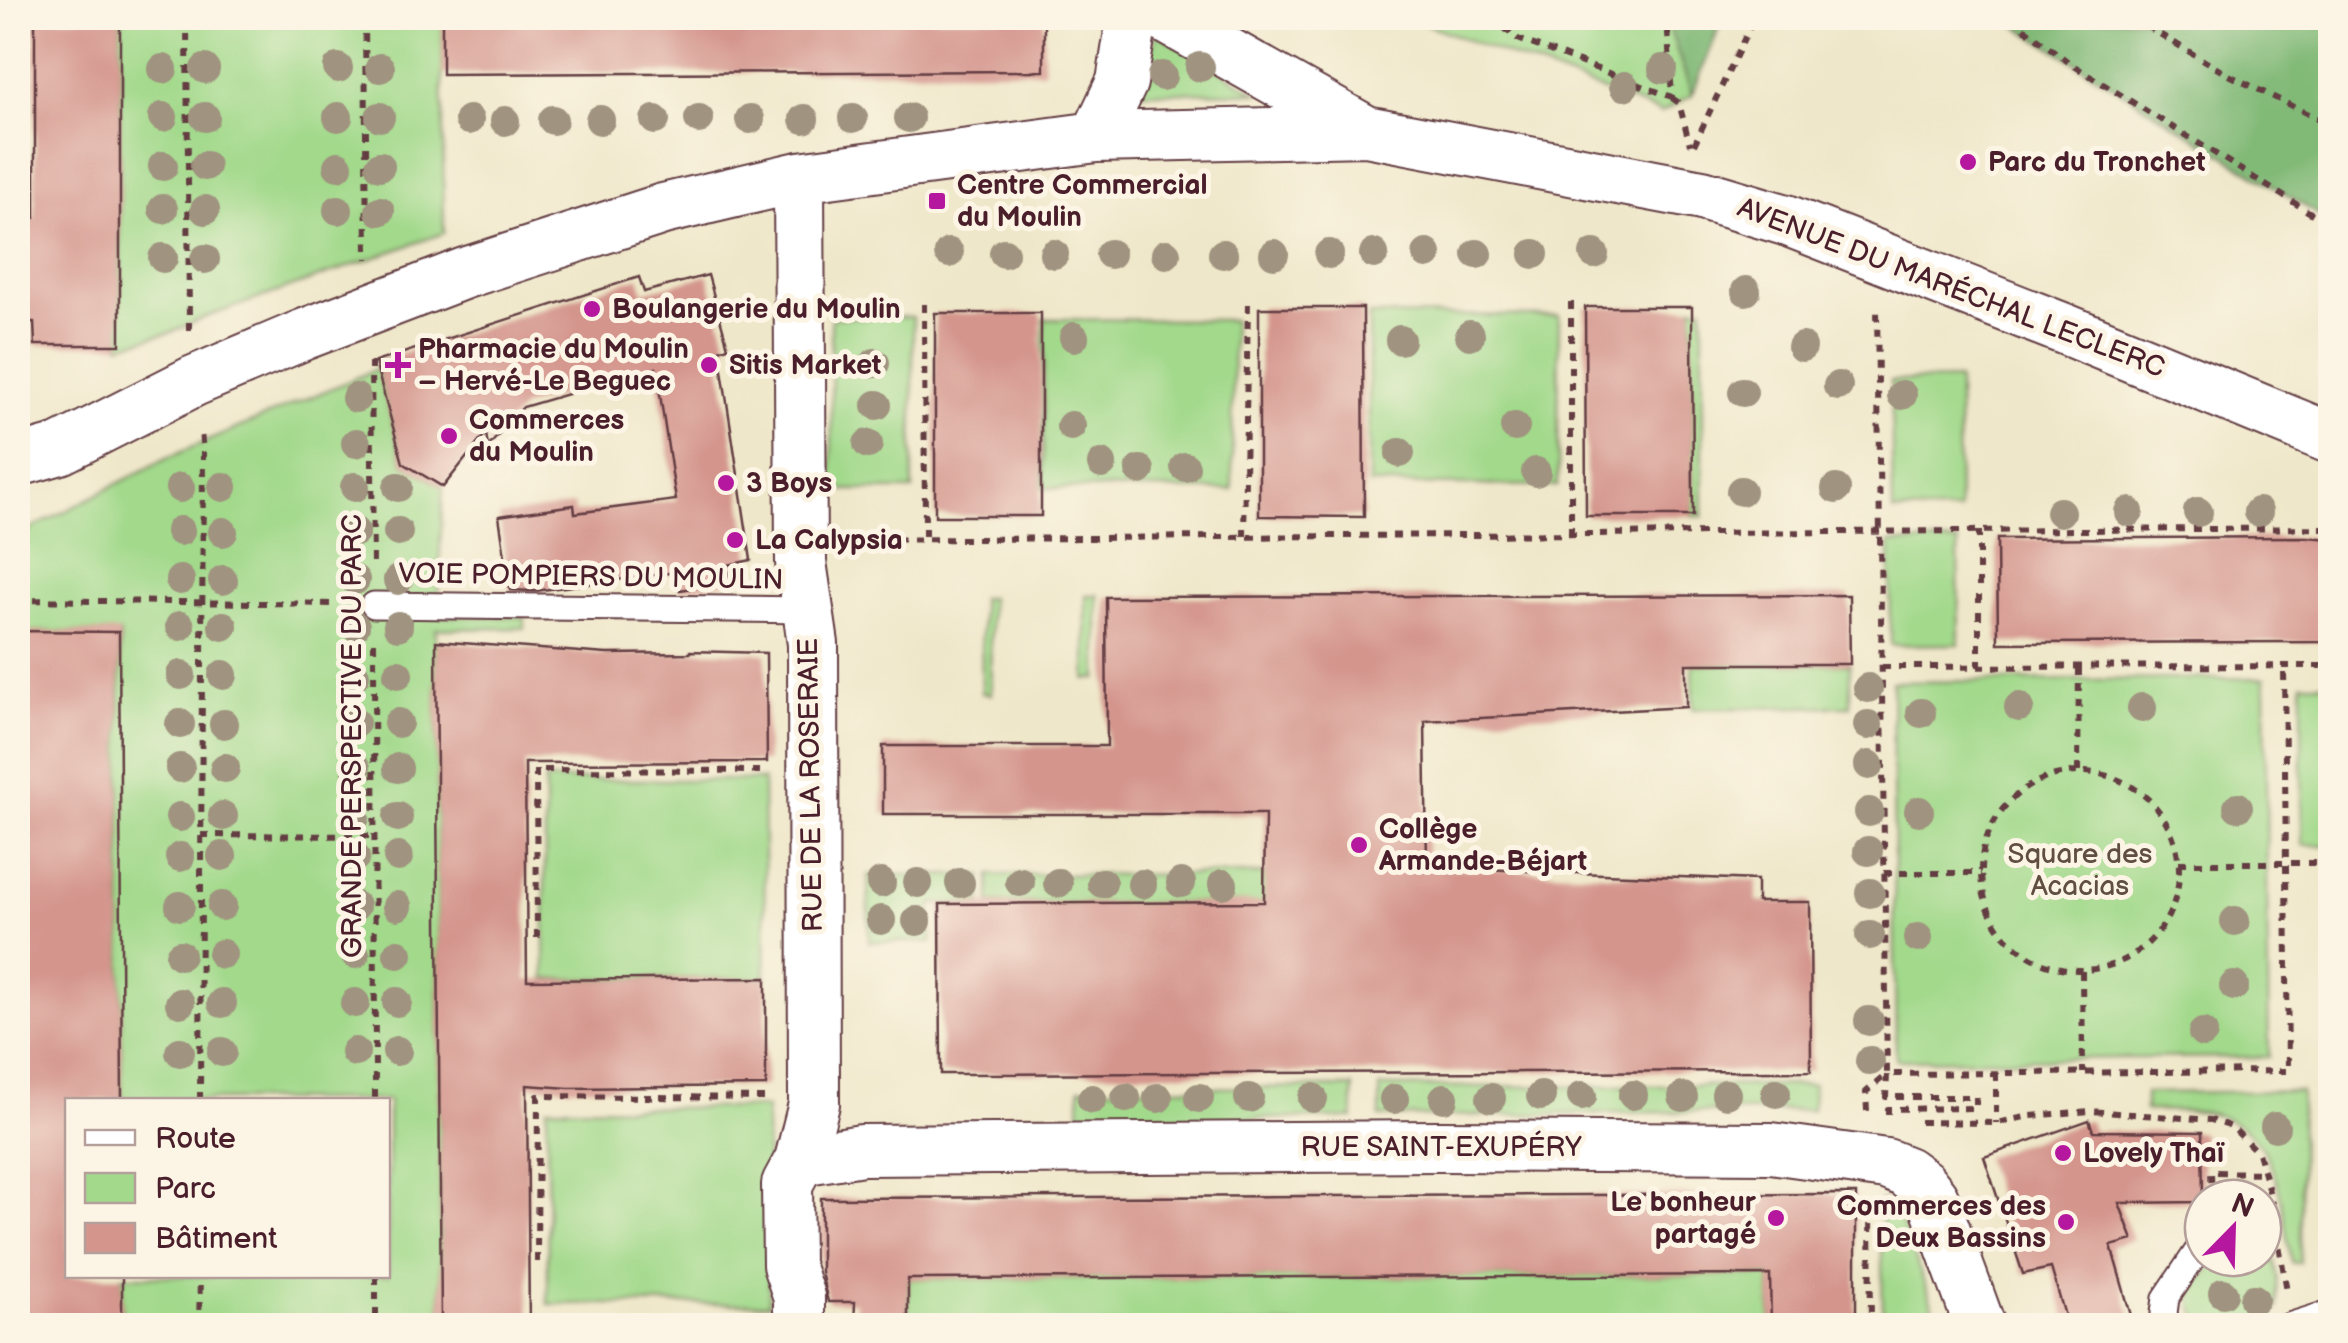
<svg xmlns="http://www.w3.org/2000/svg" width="2348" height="1343" font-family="'Balsamiq Sans',sans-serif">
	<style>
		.green { fill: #a2d98b; stroke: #767c5b; stroke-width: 2.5 }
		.forest { fill: #81b977; stroke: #666c51; stroke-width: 2.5 }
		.building { fill: #d4958d }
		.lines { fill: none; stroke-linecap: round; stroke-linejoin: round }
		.lane-casing { stroke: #633d43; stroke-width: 29 }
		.street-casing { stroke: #633d43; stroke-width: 54 }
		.path { stroke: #633d43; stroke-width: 6; stroke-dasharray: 8 8; stroke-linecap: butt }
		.lane { stroke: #fff; stroke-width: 25 }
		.street { stroke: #fff; stroke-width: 50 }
		.tree { fill: #a0937f }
		.poi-dot { fill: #b5179e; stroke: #fcf5e5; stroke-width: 4 }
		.labels { text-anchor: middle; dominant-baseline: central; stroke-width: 10; stroke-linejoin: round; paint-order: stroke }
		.poi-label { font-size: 28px; font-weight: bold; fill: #4a1f2b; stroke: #fcf5e5; text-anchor: start }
		.street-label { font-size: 28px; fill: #4a1f2b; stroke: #fcf5e5 }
		.park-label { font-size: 28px; fill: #604e43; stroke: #fcf5e5 }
	</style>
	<rect width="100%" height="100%" fill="#fcf5e5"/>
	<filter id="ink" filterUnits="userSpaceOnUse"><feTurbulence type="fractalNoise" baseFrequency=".01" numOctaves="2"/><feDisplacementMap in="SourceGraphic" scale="20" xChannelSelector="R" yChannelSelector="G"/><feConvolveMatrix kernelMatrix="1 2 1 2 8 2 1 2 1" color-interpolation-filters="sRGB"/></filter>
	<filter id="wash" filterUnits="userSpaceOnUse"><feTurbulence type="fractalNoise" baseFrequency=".0048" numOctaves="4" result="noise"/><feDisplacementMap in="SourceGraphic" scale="40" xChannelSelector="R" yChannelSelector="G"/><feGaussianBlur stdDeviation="2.25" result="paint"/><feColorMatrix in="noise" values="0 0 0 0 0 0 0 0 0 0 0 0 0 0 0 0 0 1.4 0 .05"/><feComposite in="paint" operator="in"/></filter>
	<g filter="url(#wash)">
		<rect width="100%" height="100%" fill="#efe7c9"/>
		<path class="green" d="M120 18H442L444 233 206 317 172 332 120 345Z
			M1410 18H1723L1692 95 1661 113Z
			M1157 33 1257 93 1135 92Z
			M1692 307H1703V516H1693Z
			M1369 315 1559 316 1558 486 1369 484Z
			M913 317V490H832L831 318Z
			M1044 319 1233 320 1232 490 1043 488Z
			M377 369 403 463 443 487 437 616 524 617V628L436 629 441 1325H122V1276H388V1100H122L120 633 18 631V536L165 459Z
			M1958 380 1959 511 1893 512 1891 381Z
			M1958 542 1959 644 1891 645 1890 543Z
			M1086 595H1098V679H1086Z
			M981 598H990L991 694 982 693Z
			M1693 664H1850V706L1693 709Z
			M2265 678 2269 1057 1896 1060 1892 682Z
			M2302 683H2330V845H2302Z
			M545 780H763L766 978 545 979Z
			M1265 874V903H990V875Z
			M868 875H982V903L932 904V942H869Z
			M1813 1085 1812 1110 1380 1117V1087Z
			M1353 1087V1118L1080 1120V1088Z
			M2301 1091 2300 1263H2292C2281 1204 2281 1127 2207 1113 2188 1110 2165 1111 2145 1110V1093Z
			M547 1107 766 1108 769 1304H548Z
			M2239 1178 2254 1185 2262 1198H2227V1182Z
			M1881 1200 1897 1210 1940 1325H1883Z
			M2263 1203 2278 1278 2277 1308 2264 1325H2209C2174 1301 2202 1281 2219 1258H2263Z
			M1770 1275 1771 1325 908 1326V1279Z"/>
		<path class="forest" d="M1666 18H1723L1692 95Z
			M2004 18H2330V222Z"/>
		<g id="blocks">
			<path class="building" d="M35 18H120V345H35L34 322H18V218H35Z
				M442 18H1044V71L442 74Z
				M708 275 728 347 719 350 751 560 728 565 731 582 680 590 677 572 535 591 510 590 499 516 574 505 575 513 676 500 656 368 523 407 488 447 486 433 443 487 403 463 375 362 639 277 644 292Z
				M1585 307H1692L1693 516H1586Z
				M1259 308H1363L1364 517 1259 516Z
				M935 313H1041V516H935Z
				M2307 537 2330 539V642L1998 643 1997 539Z
				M1849 595 1850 664H1686V707L1425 721 1427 867 1757 880V902H1810L1811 1071 941 1074 940 904 1264 902 1265 814H883V746H1107L1106 597Z
				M18 631 119 632 122 1100H68V1276H122V1326H19Z
				M436 641 607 654 690 653V651L766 653 767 762 525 763 527 980 766 978V1086L569 1088 527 1085 529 1326H441Z
				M2089 1120 2093 1131 2202 1132 2203 1202 2119 1203 2133 1240 2111 1246 2134 1326H2068L2051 1268 2023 1274 1984 1157Z
				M1856 1194V1326H1771L1770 1275 908 1279V1326H854L855 1302H828L821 1272V1198Z"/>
		</g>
	</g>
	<g filter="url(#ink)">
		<use href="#blocks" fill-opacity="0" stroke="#633d43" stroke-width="2.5"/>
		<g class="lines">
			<g class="lane-casing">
				<path id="lane" d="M374 605 808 610
					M2167 1326 2164 1313 2166 1298 2203 1243
					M2289 1326 2330 1313"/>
			</g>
			<g class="street-casing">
				<path id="street" d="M1166 18 1366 131
					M1096 137 1122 82 1131 25 1128 18
					M18 461 60 449 194 381 305 334 465 273 663 209 799 177 1096 137 1366 131 1702 195 1786 220 2067 330 2330 438
					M800 1160 862 1150 1439 1146 1771 1148 1886 1164 1906 1172 1921 1183 1933 1198 1980 1326
					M799 1326V1297L788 1265 787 1184 800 1160 814 1104 813 644 801 562 799 177"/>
			</g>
			<path class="path" d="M187 18 189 330
				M365 18 367 259
				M1492 18 1518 39 1672 97 1667 18
				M2011 18 2071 64 2330 225
				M2133 18 2223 72 2330 125
				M1672 98 1679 103 1690 145
				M1694 145 1754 18
				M24 206 26 18
				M924 304 925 539
				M371 362 373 569
				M1571 534V301
				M1244 536 1248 302
				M848 540 2330 528
				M18 600 337 604
				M374 642 375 1100
				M1882 667 2330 666
				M1979 667V531
				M2078 772 2079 667
				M1981 871a99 99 0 1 1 198 0a99 99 0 1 1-198 0Z
				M201 835 375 836
				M2179 863H2330
				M1884 873H1981
				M537 938 536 770 766 771
				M2082 971 2083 1073
				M1996 1073V1123
				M200 1100 203 451 201 432
				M1867 1111 1866 1092 1887 1074 1877 308
				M1888 1114V1109L1976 1108V1097H1886L1887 1074 2288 1071 2284 666
				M1920 1122 1996 1123 2030 1116 2090 1111 2211 1120 2232 1127 2258 1153 2271 1198 2287 1291
				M2212 1198 2211 1172 2264 1173
				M1870 1208 1871 1326
				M537 1262 538 1096 768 1098
				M376 1276V1326
				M199 1326 200 1276"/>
			<use href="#lane" class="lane"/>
			<use href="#street" class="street"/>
		</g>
		<g class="tree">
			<circle cx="1200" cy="67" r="15"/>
			<circle cx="338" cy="68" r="15"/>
			<circle cx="380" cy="68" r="15"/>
			<circle cx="163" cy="69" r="15"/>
			<circle cx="205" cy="69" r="15"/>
			<circle cx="1663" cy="69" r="15"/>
			<circle cx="1162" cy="76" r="15"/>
			<circle cx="1624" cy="86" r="15"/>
			<circle cx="163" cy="117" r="15"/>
			<circle cx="205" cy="117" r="15"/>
			<circle cx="338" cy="117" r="15"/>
			<circle cx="380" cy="117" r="15"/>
			<circle cx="853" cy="118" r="15"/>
			<circle cx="909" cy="118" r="15"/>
			<circle cx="699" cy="119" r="15"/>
			<circle cx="750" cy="119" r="15"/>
			<circle cx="804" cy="119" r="15"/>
			<circle cx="469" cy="120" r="15"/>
			<circle cx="553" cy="120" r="15"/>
			<circle cx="600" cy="120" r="15"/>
			<circle cx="655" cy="120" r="15"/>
			<circle cx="505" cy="121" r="15"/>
			<circle cx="163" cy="166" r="15"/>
			<circle cx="205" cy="166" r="15"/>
			<circle cx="338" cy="166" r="15"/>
			<circle cx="380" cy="166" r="15"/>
			<circle cx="163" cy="209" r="15"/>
			<circle cx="205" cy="210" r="15"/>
			<circle cx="338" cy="210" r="15"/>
			<circle cx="380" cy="211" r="15"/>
			<circle cx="949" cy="253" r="15"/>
			<circle cx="1004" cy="253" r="15"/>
			<circle cx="1054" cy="254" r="15"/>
			<circle cx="1110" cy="254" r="15"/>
			<circle cx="1166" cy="254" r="15"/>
			<circle cx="1223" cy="254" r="15"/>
			<circle cx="1274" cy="254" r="15"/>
			<circle cx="1329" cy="254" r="15"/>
			<circle cx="1374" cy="254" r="15"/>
			<circle cx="1427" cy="254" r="15"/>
			<circle cx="1477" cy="254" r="15"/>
			<circle cx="1534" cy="254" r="15"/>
			<circle cx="1594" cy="254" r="15"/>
			<circle cx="163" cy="258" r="15"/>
			<circle cx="205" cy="259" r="15"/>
			<circle cx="1746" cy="291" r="15"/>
			<circle cx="1470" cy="335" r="15"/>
			<circle cx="1074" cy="337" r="15"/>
			<circle cx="1400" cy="340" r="15"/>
			<circle cx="1802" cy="347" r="15"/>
			<circle cx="875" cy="363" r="15"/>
			<circle cx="1838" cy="386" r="15"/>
			<circle cx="1743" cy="392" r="15"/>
			<circle cx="1902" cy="395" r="15"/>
			<circle cx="356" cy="398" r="15"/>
			<circle cx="877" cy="405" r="15"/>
			<circle cx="1071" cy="426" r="15"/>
			<circle cx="1515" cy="427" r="15"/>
			<circle cx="356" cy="443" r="15"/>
			<circle cx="868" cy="444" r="15"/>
			<circle cx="1400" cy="453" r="15"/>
			<circle cx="1102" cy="464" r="15"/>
			<circle cx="1185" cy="467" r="15"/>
			<circle cx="1140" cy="470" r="15"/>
			<circle cx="1536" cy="472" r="15"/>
			<circle cx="223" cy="487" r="15"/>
			<circle cx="355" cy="487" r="15"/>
			<circle cx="398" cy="487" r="15"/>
			<circle cx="180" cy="488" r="15"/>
			<circle cx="1836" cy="489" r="15"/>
			<circle cx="1741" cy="491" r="15"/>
			<circle cx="2060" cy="512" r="15"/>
			<circle cx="2129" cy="512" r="15"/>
			<circle cx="2198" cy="512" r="15"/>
			<circle cx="2258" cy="512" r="15"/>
			<circle cx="180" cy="531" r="15"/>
			<circle cx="223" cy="532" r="15"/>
			<circle cx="355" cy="532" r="15"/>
			<circle cx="398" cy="532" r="15"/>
			<circle cx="180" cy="580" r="15"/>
			<circle cx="223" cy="580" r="15"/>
			<circle cx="355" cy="580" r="15"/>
			<circle cx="398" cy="580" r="15"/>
			<circle cx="180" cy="626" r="15"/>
			<circle cx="223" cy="626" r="15"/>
			<circle cx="355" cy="626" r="15"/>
			<circle cx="398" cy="626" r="15"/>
			<circle cx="398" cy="674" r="15"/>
			<circle cx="181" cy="675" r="15"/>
			<circle cx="223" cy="675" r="15"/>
			<circle cx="355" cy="675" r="15"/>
			<circle cx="1868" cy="688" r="15"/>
			<circle cx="2019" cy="707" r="15"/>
			<circle cx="2142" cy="708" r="15"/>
			<circle cx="1921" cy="713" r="15"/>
			<circle cx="355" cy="723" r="15"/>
			<circle cx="398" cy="723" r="15"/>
			<circle cx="180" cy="724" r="15"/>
			<circle cx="224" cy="724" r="15"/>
			<circle cx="1868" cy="725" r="15"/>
			<circle cx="1869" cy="765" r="15"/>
			<circle cx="180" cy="768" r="15"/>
			<circle cx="225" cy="768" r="15"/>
			<circle cx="356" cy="768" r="15"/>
			<circle cx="398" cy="768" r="15"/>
			<circle cx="2238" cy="807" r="15"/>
			<circle cx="1919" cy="811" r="15"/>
			<circle cx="1869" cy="812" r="15"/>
			<circle cx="223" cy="816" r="15"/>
			<circle cx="180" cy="817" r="15"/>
			<circle cx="355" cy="817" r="15"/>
			<circle cx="398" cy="817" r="15"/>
			<circle cx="1868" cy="851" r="15"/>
			<circle cx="222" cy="856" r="15"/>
			<circle cx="180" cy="857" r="15"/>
			<circle cx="355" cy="857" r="15"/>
			<circle cx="398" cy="857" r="15"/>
			<circle cx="1020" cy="882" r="15"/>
			<circle cx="881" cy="883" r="15"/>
			<circle cx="918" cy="883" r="15"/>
			<circle cx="960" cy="883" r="15"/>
			<circle cx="1058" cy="883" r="15"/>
			<circle cx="1102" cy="883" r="15"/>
			<circle cx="1181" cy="883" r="15"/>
			<circle cx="1142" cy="884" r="15"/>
			<circle cx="1223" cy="884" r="15"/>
			<circle cx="1870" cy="893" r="15"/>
			<circle cx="180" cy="906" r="15"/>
			<circle cx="222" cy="906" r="15"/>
			<circle cx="355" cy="906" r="15"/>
			<circle cx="397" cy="906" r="15"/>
			<circle cx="881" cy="920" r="15"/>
			<circle cx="917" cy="921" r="15"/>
			<circle cx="2235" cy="921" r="15"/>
			<circle cx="1870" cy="935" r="15"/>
			<circle cx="1918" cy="938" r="15"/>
			<circle cx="222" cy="954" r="15"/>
			<circle cx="355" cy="954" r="15"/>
			<circle cx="398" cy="954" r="15"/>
			<circle cx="180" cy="955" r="15"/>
			<circle cx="2234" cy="986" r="15"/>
			<circle cx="397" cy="1002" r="15"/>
			<circle cx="180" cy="1003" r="15"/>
			<circle cx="222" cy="1003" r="15"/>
			<circle cx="355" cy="1003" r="15"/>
			<circle cx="1869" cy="1021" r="15"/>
			<circle cx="2203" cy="1033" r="15"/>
			<circle cx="397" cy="1051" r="15"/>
			<circle cx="180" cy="1052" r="15"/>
			<circle cx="222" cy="1052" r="15"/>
			<circle cx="355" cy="1052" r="15"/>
			<circle cx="1870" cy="1061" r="15"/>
			<circle cx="1776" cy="1093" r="15"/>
			<circle cx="1726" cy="1094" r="15"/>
			<circle cx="1633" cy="1095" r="15"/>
			<circle cx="1541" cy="1096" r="15"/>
			<circle cx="1582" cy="1096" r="15"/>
			<circle cx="1683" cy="1097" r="15"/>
			<circle cx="1126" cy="1098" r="15"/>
			<circle cx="1158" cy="1098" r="15"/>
			<circle cx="1199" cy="1098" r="15"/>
			<circle cx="1249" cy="1098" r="15"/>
			<circle cx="1313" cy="1098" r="15"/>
			<circle cx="1444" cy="1098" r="15"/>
			<circle cx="1491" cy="1098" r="15"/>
			<circle cx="1092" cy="1099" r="15"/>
			<circle cx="1394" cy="1099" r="15"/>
			<circle cx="2275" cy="1127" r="15"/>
			<circle cx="2223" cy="1293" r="15"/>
			<circle cx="2254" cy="1299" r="15"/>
		</g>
	</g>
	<g class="poi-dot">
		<circle cx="1968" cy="162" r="10"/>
		<rect x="927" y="191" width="20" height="20" rx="5"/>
		<circle cx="592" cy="309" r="10"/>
		<path d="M393 350h10v10h10v10h-10v10h-10v-10h-10v-10h10z"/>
		<circle cx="709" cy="365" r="10"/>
		<circle cx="449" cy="436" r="10"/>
		<circle cx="726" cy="483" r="10"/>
		<circle cx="735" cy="540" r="10"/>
		<circle cx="1359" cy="845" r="10"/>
		<circle cx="2063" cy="1153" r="10"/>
		<circle cx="1776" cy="1218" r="10"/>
		<circle cx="2066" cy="1222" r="10"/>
	</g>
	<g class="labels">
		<g class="poi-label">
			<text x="1988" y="162">Parc du Tronchet</text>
			<text x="957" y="185">Centre Commercial<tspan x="957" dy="32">du Moulin</tspan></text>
			<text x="612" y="309">Boulangerie du Moulin</text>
			<text x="418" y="349">Pharmacie du Moulin<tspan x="418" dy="32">– Hervé-Le Beguec</tspan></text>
			<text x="729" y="365">Sitis Market</text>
			<text x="469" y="420">Commerces<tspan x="469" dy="32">du Moulin</tspan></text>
			<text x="746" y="483">3 Boys</text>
			<text x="755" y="540">La Calypsia</text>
			<text x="1379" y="829">Collège<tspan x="1379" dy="32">Armande-Béjart</tspan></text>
			<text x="2083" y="1153">Lovely Thaï</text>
			<text x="1756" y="1202" text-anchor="end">Le bonheur<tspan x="1756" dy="32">partagé</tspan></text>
			<text x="2046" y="1206" text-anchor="end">Commerces des<tspan x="2046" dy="32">Deux Bassins</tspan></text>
		</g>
		<g class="street-label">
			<text transform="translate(1951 288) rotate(21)">AVENUE DU MARÉCHAL LECLERC</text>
			<text transform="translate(591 577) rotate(1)">VOIE POMPIERS DU MOULIN</text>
			<text transform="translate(352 736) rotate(-90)">GRANDE PERSPECTIVE DU PARC</text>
			<text transform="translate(811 785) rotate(-91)">RUE DE LA ROSERAIE</text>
			<text x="1441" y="1147">RUE SAINT-EXUPÉRY</text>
		</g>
		<g class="park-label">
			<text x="2080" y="854">Square des<tspan x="2080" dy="32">Acacias</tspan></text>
		</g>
	</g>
	<rect width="2348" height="1343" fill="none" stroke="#fcf5e5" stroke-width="60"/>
	<rect x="65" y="1098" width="325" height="180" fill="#fcf5e5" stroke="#b59f9b" stroke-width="2.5"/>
	<rect x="85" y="1130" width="50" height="15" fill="#ffffff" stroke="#b59f9b" stroke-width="2.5"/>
	<text x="155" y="1148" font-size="30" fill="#4a1f2b">Route</text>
	<rect x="85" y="1173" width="50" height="30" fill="#a2d98b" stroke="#b59f9b" stroke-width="2.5"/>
	<text x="155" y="1198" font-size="30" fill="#4a1f2b">Parc</text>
	<rect x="85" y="1223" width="50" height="30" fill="#d4958d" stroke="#b59f9b" stroke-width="2.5"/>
	<text x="155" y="1248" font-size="30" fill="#4a1f2b">Bâtiment</text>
	<g transform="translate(2233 1228) rotate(23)"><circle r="48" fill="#fcf5e5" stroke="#b59f9b" stroke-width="2.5"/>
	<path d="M0-8L18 38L0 25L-18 38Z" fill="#b5179e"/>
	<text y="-15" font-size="28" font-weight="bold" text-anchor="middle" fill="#4a1f2b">N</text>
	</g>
</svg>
